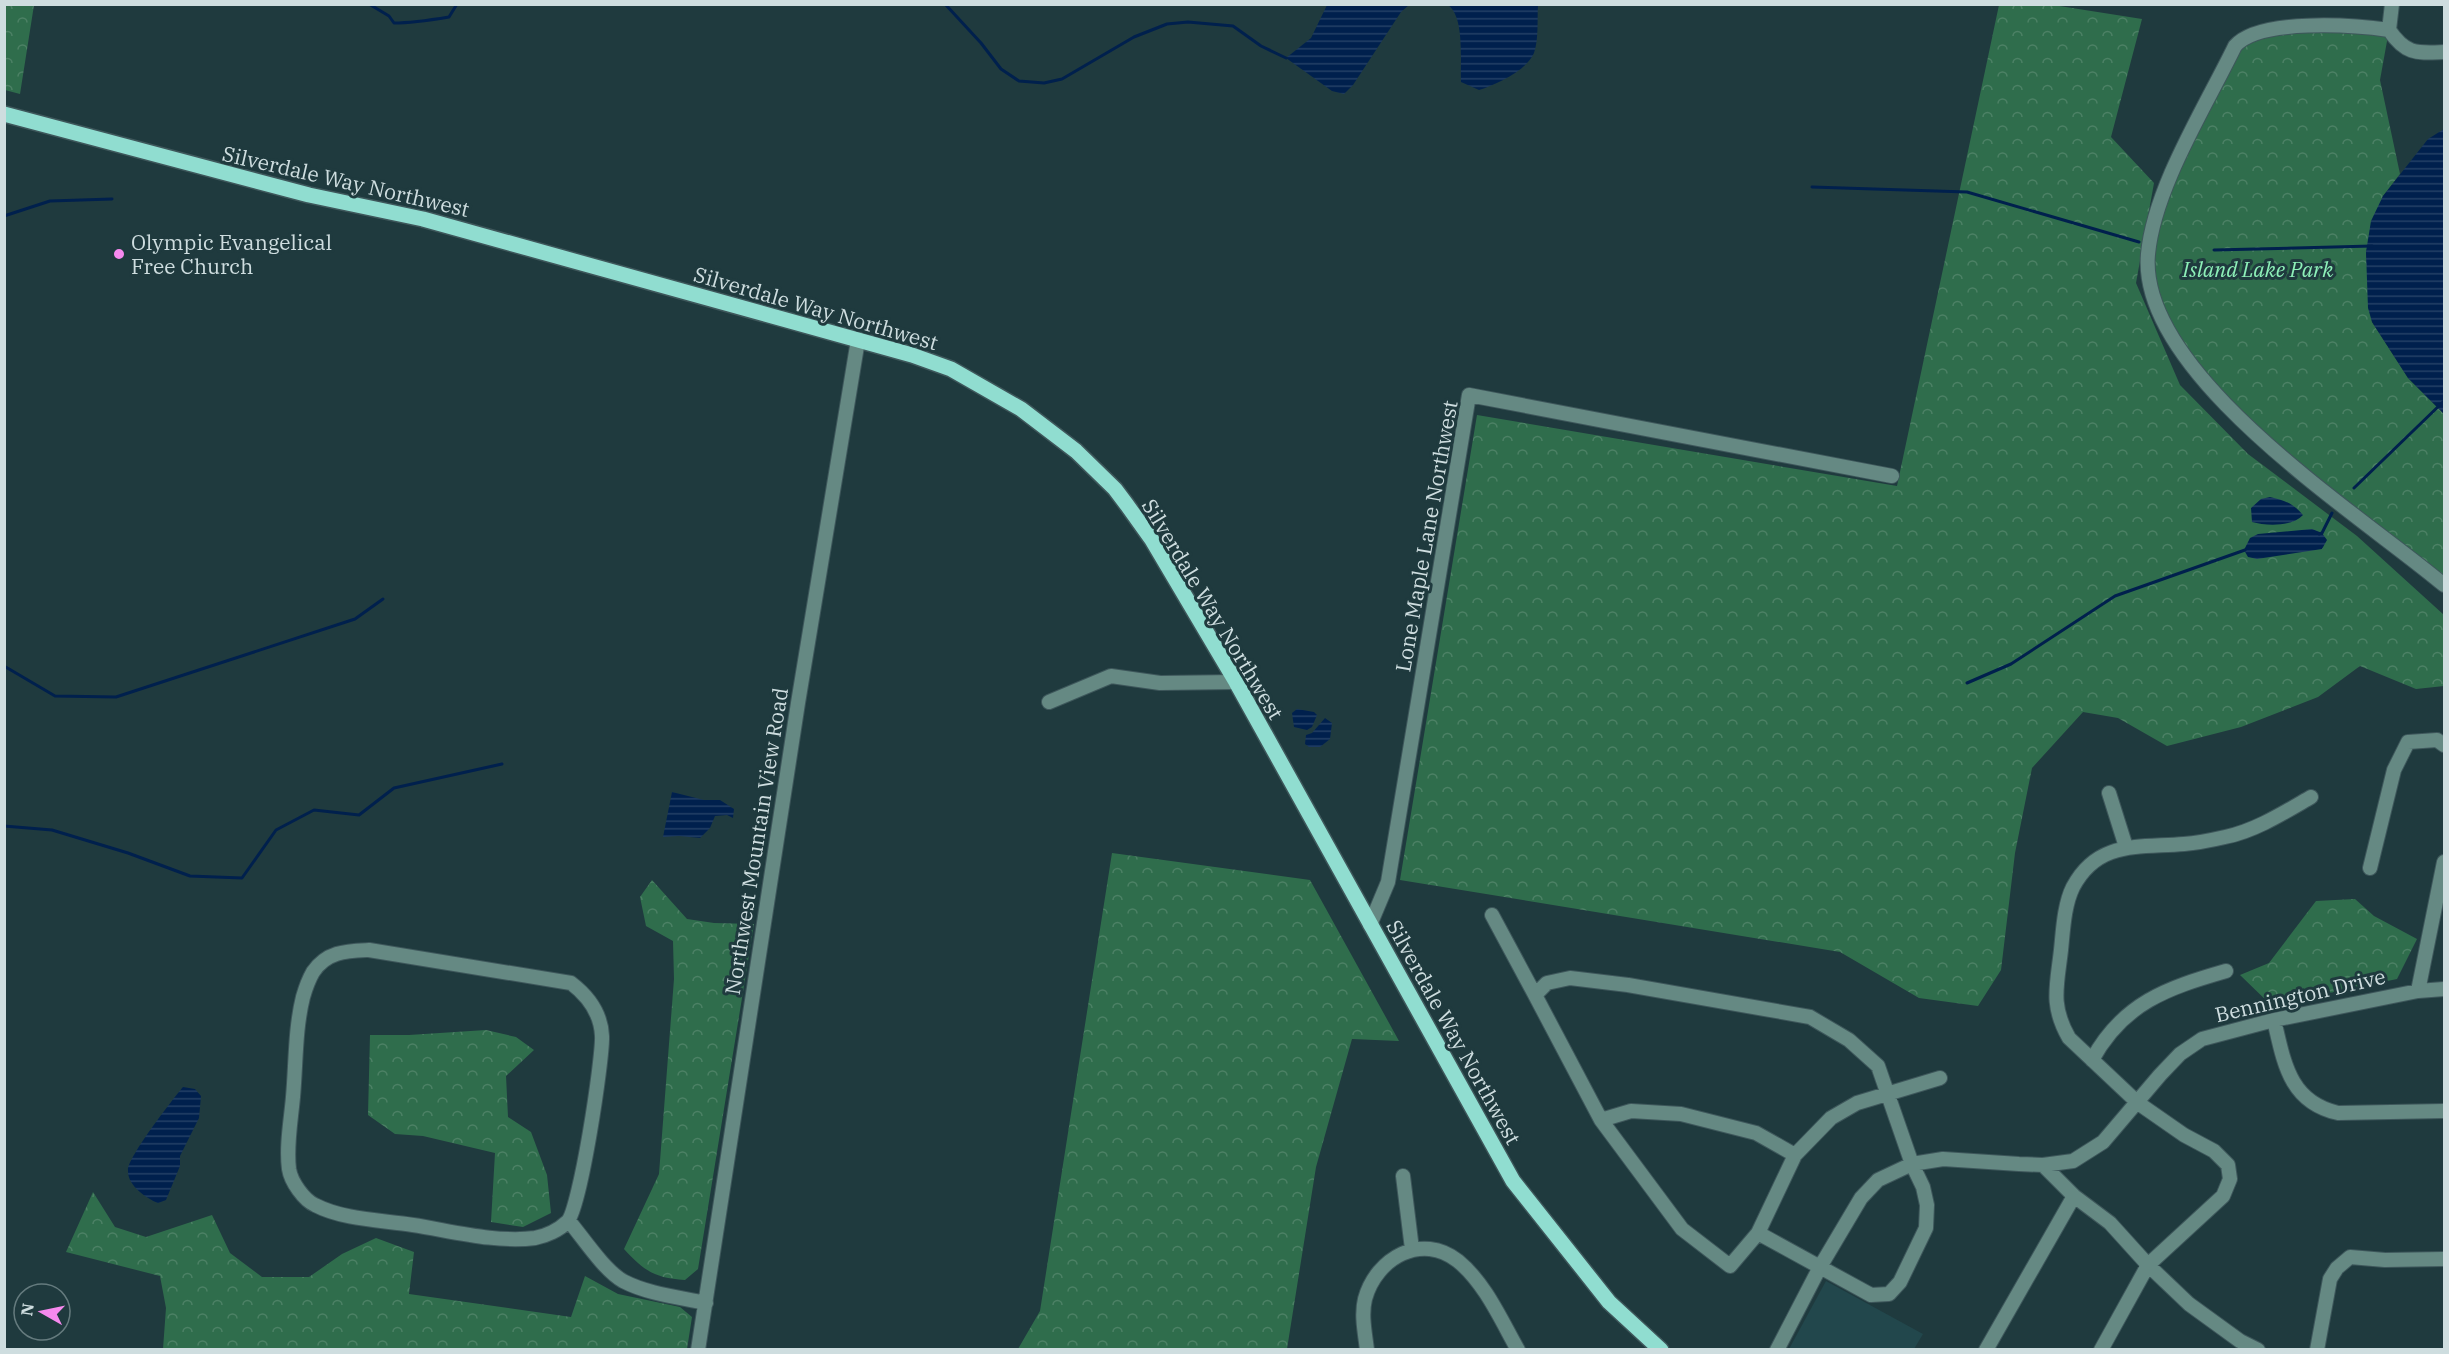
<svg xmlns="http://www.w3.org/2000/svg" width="2449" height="1354" font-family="'IBM Plex Serif',serif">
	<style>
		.built { fill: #22474c }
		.forest { fill: url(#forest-crowns) }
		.water { fill: url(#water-rules) }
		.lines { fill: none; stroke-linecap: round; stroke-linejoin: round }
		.stream { stroke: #00204d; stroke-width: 3 }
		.minor-casing { stroke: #3e575b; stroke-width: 16 }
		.major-casing { stroke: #3e575b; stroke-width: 18 }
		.minor { stroke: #658983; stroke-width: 14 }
		.major { stroke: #90ddd0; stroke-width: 15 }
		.poi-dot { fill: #f689ee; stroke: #1f3a3e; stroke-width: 2 }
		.labels { text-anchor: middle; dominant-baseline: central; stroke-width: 6; stroke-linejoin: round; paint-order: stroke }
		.street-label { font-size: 21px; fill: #cedddf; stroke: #1f3a3e }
		.poi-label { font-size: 21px; fill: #cedddf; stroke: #1f3a3e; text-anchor: start }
		.park-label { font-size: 21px; font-style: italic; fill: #8ef1b9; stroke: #1f3a3e }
	</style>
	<defs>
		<pattern id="forest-crowns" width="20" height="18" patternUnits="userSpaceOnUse" patternTransform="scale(1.5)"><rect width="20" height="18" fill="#2f6d4c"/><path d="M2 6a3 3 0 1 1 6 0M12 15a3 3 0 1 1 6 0" fill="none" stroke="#4c8165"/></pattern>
		<pattern id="water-rules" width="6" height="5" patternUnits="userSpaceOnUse" patternTransform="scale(1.5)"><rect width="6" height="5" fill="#00204d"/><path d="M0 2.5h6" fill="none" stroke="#244066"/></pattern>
	</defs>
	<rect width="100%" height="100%" fill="#1f3a3e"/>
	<path class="built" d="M1826 1281 1923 1334 1914 1349H1789Z"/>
	<path class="forest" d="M4 5H34L20 94 5 90Z
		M1999 5H2053L2142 19 2111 137 2154 183 2136 283 2180 385 2248 454 2357 536 2444 615V686L2416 689 2360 666 2318 697 2241 727 2167 746 2118 718 2083 712 2032 768 2015 853 2001 970 1978 1006 1919 998 1840 952 1400 880 1477 415 1897 486Z
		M2389 30 2380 80 2400 174 2383 196 2366 252 2372 322 2408 378 2444 414V585L2214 392 2150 291 2155 222 2221 74 2251 33Z
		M1112 853 1310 880 1399 1041 1352 1039 1316 1167 1287 1349H1018L1040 1311Z
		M652 880 687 919 714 923 754 924 698 1269 685 1280C655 1278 644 1271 624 1249L659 1174 674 979 673 941 646 926 640 897Z
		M2355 899 2374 916 2417 939 2397 979 2271 1005 2240 975 2269 963 2316 901Z
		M486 1030 516 1037 534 1050 506 1076 508 1117 531 1132 547 1175 551 1213 523 1227 491 1222 495 1153 423 1136 395 1134 368 1115 370 1035H409Z
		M93 1192 115 1227 146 1237 212 1215 230 1253 262 1277H309L342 1254 376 1238 414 1252 409 1294 571 1317 585 1276 618 1294 680 1307 692 1317 687 1349H163L166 1308 160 1276 66 1252Z"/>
	<path class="water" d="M1327 5H1409L1401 12 1353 85 1344 94 1332 91 1286 58 1311 38Z
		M1448 5H1538C1537 19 1539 39 1534 53 1526 71 1497 84 1479 90L1461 82C1460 62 1465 17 1448 5Z
		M2444 129V414L2408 378 2372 322 2368 308 2366 252 2371 221 2383 196 2428 139Z
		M2270 497C2284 500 2294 504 2303 515 2292 527 2266 526 2252 522L2251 508 2261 499Z
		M2312 529 2322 533 2327 540 2322 549 2257 559 2248 557 2244 550 2250 538 2258 534Z
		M1297 709 1314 712 1317 715 1312 727 1307 730 1294 727 1292 713Z
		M1325 718 1332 723 1330 739 1320 747H1309L1305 744 1306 735 1312 733Z
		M672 792 704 800H720L734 809 733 818 727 815 715 816 710 828 700 838 679 836 663 837Z
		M183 1087 195 1089 201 1096 199 1118 180 1156V1166L166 1200 158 1203C146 1198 127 1185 128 1170 128 1157 172 1100 183 1087Z"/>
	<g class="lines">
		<path class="stream" d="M369 4 389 16 394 23C413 23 431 20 449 17L457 4
			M945 4 981 43 1001 69 1019 81 1044 83 1062 79 1134 37 1167 24 1188 22 1233 26 1261 46 1286 58
			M1812 187 1967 192 2139 242
			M4 216 50 201 112 199
			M2214 250 2372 246
			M2354 488 2444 401
			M2319 534 2322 533 2332 513
			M4 666 55 696 116 697 355 619 383 599
			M1967 683 2011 664 2115 596 2245 550
			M4 826 52 830 128 853 190 876 242 878 276 830 314 810 359 815 394 788 502 764"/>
		<g class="minor-casing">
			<path id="minor" d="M2389 30C2354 25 2259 18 2235 46 2206 106 2154 188 2148 254 2137 374 2361 515 2444 585
				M2389 30C2406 55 2417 53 2444 52
				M2389 30 2392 4
				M1049 702 1111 676 1160 683 1236 682
				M2109 793 2126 847
				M2370 868 2394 770 2408 742 2437 740 2444 745
				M1492 915 1535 995
				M1370 925 1388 882 1469 395 1892 476
				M369 950 571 983C588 996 601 1013 602 1036 603 1058 580 1211 567 1222 559 1230 546 1236 535 1238 496 1243 452 1231 413 1225 382 1220 344 1220 315 1205 304 1200 291 1182 289 1169 286 1146 291 1120 293 1097 296 1064 295 1029 303 997 305 990 309 979 313 972 327 951 347 951 369 950Z
				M2418 991 2444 862
				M2274 1020C2284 1062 2289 1102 2338 1113L2444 1111
				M2092 1060C2123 1003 2167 988 2226 971
				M1601 1120 1631 1111 1681 1114 1756 1133 1795 1155
				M2043 1165 2074 1196 2110 1223 2148 1265 2189 1304 2240 1341 2258 1350
				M1403 1176 1412 1249
				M569 1221C584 1239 604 1270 623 1281 648 1294 678 1297 706 1303
				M1758 1233 1871 1295 1889 1294 1900 1282 1926 1228 1927 1205 1923 1187 1912 1164 1878 1066 1849 1040 1810 1017 1628 985 1570 978 1547 983 1535 995 1601 1120 1682 1229 1730 1266 1758 1233 1795 1155 1831 1118 1857 1103 1940 1078
				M698 1350 798 703 858 340
				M1367 1350C1365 1333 1361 1315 1365 1299 1376 1258 1422 1232 1458 1261 1485 1283 1501 1320 1518 1350
				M1777 1350 1820 1267 1861 1198 1878 1180 1912 1164 1943 1159 2019 1164 2043 1165 2073 1161 2103 1142 2160 1075 2180 1054 2202 1039 2274 1020 2418 991 2444 989
				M1986 1350 2074 1196
				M2101 1350 2148 1265 2223 1196 2230 1179 2228 1165 2214 1151 2184 1135 2138 1103 2069 1038C2050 1005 2057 986 2061 950 2063 931 2064 905 2073 887 2098 840 2139 848 2184 844 2198 843 2212 840 2225 837 2255 831 2285 812 2311 797
				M2317 1350 2330 1279 2337 1268 2350 1257 2385 1260 2444 1259"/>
		</g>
		<g class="major-casing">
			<path id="major" d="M4 114 309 195 423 219 912 355 951 369 1021 409 1076 451 1115 489 1127 505 1152 540 1236 682 1513 1181 1609 1302 1661 1350"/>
		</g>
		<use href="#minor" class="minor"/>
		<use href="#major" class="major"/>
	</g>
	<circle class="poi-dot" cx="119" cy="254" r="6"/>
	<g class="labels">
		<g class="street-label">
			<text transform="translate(346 181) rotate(13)">Silverdale Way Northwest</text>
			<text transform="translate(816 308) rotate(16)">Silverdale Way Northwest</text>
			<text transform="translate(1426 536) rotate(-80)">Lone Maple Lane Northwest</text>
			<text transform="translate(1213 609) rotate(59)">Silverdale Way Northwest</text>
			<text transform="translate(756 841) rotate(-81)">Northwest Mountain View Road</text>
			<text transform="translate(2300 995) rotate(-13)">Bennington Drive</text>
			<text transform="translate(1454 1032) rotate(61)">Silverdale Way Northwest</text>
		</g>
		<g class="poi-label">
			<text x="131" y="242">Olympic Evangelical<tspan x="131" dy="24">Free Church</tspan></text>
		</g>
		<g class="park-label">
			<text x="2258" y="269">Island Lake Park</text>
		</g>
	</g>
	<rect width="2449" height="1354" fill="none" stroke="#cedddf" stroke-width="12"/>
	<g transform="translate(42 1312) rotate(279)"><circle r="28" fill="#1f3a3e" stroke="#657b7e" stroke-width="1.5"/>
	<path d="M0-4.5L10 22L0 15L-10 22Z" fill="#f689ee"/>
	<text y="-9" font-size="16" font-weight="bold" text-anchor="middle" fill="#cedddf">N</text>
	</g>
</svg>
